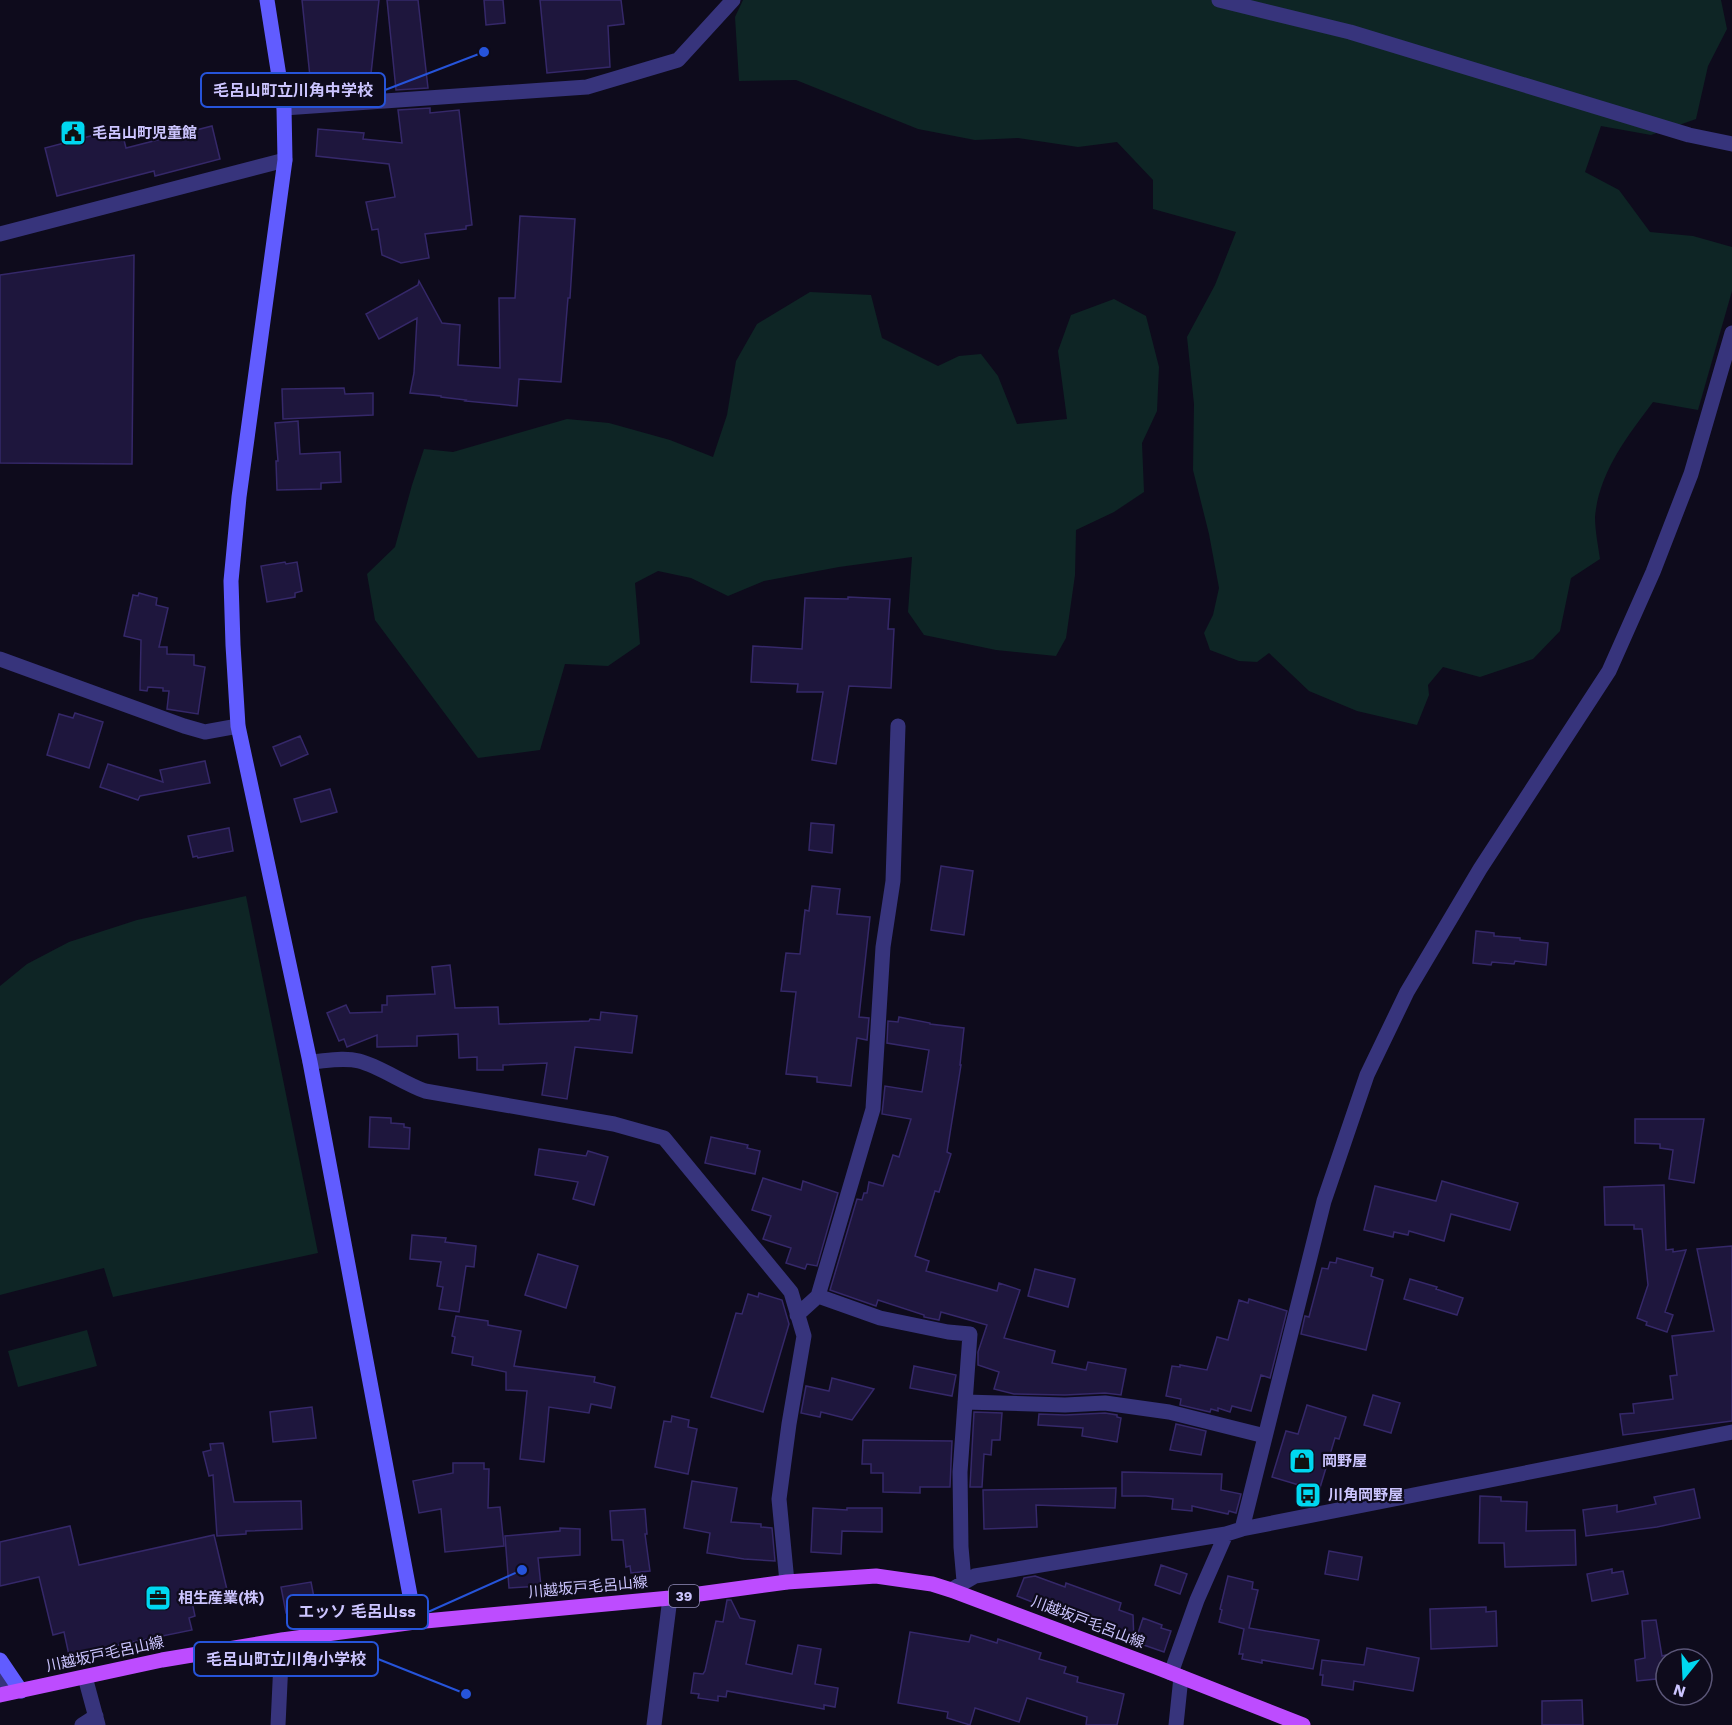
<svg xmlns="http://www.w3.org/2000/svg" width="1732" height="1725" font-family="'Work Sans','Noto Sans JP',sans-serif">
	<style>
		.green { fill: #0e2525 }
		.building { fill: #1e163d; stroke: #352869; stroke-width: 1.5 }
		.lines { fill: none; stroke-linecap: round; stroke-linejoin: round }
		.street { stroke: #37347c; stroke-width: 15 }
		.secondary { stroke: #615cff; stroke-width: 15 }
		.primary { stroke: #bd4cff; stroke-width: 15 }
		.labels { text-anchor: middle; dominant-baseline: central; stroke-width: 4.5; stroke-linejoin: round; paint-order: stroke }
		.shield { fill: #0e0b1c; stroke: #938dbb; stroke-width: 1.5 }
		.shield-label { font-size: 14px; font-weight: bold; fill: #ccc5ff }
		.poi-label { font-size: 15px; font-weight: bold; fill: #ccc5ff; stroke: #0e0b1c; text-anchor: start }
		.street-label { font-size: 15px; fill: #ccc5ff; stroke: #0e0b1c }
		.leader { fill: none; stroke: #2654da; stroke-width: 2 }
		.callout-dot { fill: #2654da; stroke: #0e0b1c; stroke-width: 2 }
		.callout { fill: #0e0b1c; stroke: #2654da; stroke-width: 2 }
		.callout-label { font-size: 16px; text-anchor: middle; font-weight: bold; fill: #ccc5ff }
	</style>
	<rect width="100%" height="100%" fill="#0e0b1c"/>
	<path class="green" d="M743 0H1721L1727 29 1708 66 1696 119 1651 135 1601 126 1585 172 1619 190 1650 232 1693 236 1732 247V291L1698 410 1653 402C1627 437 1599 472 1595 517 1595 530 1598 545 1600 559L1571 578 1560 631 1533 659 1480 677 1443 667 1428 685 1429 695 1417 725 1357 711 1309 691 1269 653 1257 662 1239 661 1210 650 1204 633 1213 615 1219 588 1209 534 1193 470 1194 404 1187 337 1215 285 1236 232 1153 209V180L1117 142 1078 147 1018 138 975 140 918 129 796 80 739 81 735 17Z
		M810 292 871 295 882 338 938 366 959 356 981 354 998 376 1017 424 1067 419 1058 351 1071 315 1114 299 1146 316 1159 367 1157 411 1142 443 1144 492 1114 512 1076 530 1075 575 1066 638 1056 656 996 650 924 635 908 612 912 557 839 567 764 581 728 596 691 578 658 571 635 583 640 644 608 666 565 664 540 750 478 758 375 620 367 574 395 547 412 485 424 449 453 452 567 419 609 423 670 440 713 457 727 415 736 361 757 324Z
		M246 896 318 1253 113 1297 104 1268 0 1295V986L27 964 69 942 137 920Z
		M87 1330 97 1366 18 1387 8 1351Z"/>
	<path class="building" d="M302 0H379L369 92 312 96Z
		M387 0H418L428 88 396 90Z
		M484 0H503L505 23 486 25Z
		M540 0H621L624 24 608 26 610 67 547 73Z
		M430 108V113L459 110 472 225 466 226V229L425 234 429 258 401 263 382 255 378 229 372 230 366 202 395 197 389 164 316 156 318 129 364 133 363 139 402 143 398 110Z
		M212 126 220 159 155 176 154 171 57 196 45 148 121 128 126 148Z
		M520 216 575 219 570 298H568L561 382 519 379 517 406 465 401 466 400 441 397V396L410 393 414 373 417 318 379 339 366 314 418 285 419 281 442 323 460 325 458 365 500 368 499 298H515Z
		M134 255 132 464 0 463V275Z
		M344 388 345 394 373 393V415L283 419 282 389Z
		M298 421 300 454 340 452 341 482 321 483V489L277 490 276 461H278L275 423Z
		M285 562 286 564 297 562 302 591 295 593V597L267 602 261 566Z
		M139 593 157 598 156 605 168 608 159 647H167V654L194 655V665L205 667 198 714 167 709 169 691H163V688L148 687 147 691 140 690 141 640 124 636 133 595 138 596Z
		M848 597 890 599 888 629H894L891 688 849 686 836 764 812 760 823 692H797L798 684 751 682 753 646 802 649 805 598 848 599Z
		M75 713 103 722 89 768 47 755 59 714 73 718Z
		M300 736 308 754 281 766 273 747Z
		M205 761 210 783 140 796 138 800 100 787 108 764 163 782 160 770Z
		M330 789 337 812 301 822 294 799Z
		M811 823 834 825 832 853 809 850Z
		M229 828 233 851 198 858 197 856 193 857 188 836Z
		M941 866 973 871 964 935 931 930Z
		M812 886 840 889 837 914 870 917 859 1017 869 1018 867 1040 857 1038 851 1086 817 1082V1077L786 1074 796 992 781 991 786 953 800 954 805 910 809 911Z
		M1476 931 1494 933V936L1520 938V940L1548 943 1546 965 1515 961 1514 964 1492 962 1491 965 1473 963Z
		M450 965 455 1008 498 1007 499 1024 589 1021 590 1019 600 1020 601 1012 637 1016 632 1053 575 1047 567 1099 542 1095 547 1063 503 1065V1070H477V1057L459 1058 458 1034 417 1036V1046L377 1047V1035L347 1047 344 1039 339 1041 327 1013 346 1005 350 1013 382 1012V1005H387V996L435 994 432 967Z
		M899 1017 930 1023V1024L964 1028 960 1065H961L947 1152 951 1154 939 1192 935 1191 915 1256 929 1261 926 1271 997 1291 999 1283 1020 1290 1004 1338 1055 1351 1052 1363 1086 1370 1088 1362 1126 1369 1121 1395 1105 1393 1065 1395 1014 1394 994 1389 999 1372 978 1365V1352L987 1325 941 1312 939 1320 924 1317V1315L878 1300 876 1306 830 1290 857 1199 862 1200 864 1193H867L869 1182 883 1186 893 1155 899 1157 911 1119 882 1114 885 1086 922 1092 929 1050 887 1043 888 1021 898 1022Z
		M370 1117 391 1118V1123L404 1124V1127L410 1128 409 1149 369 1147Z
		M1635 1119H1704L1694 1183 1669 1179 1673 1150 1660 1148V1144L1635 1143Z
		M711 1137 748 1145 747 1148 760 1151 755 1174 705 1163Z
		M539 1149 586 1156 588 1151 608 1157 594 1205 573 1199 578 1182 535 1175Z
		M763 1178 801 1190 803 1181 838 1193 817 1266 807 1264 805 1269 786 1263 791 1248 763 1239 771 1216 752 1210Z
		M1442 1181 1518 1203 1510 1230 1451 1214 1444 1241 1409 1231 1408 1235 1394 1232 1393 1237 1364 1230 1375 1186 1436 1201Z
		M1664 1185 1666 1250 1673 1249V1252L1686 1250 1665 1312 1673 1315 1667 1332 1646 1325 1647 1322 1637 1318 1648 1285 1642 1229H1634V1225H1605L1604 1187Z
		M412 1235 446 1238 445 1242 476 1246 474 1267 466 1266 459 1312 439 1309 443 1287 437 1286 441 1262 410 1259Z
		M1732 1246V1421L1623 1435 1620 1414 1634 1413 1633 1404 1673 1399 1670 1376 1677 1375 1672 1336 1714 1331 1697 1249Z
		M538 1254 578 1266 566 1308 525 1295Z
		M1337 1258 1373 1268 1371 1276 1383 1280 1366 1350 1301 1334 1305 1316 1309 1317 1322 1268 1328 1269 1330 1262 1336 1263Z
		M1035 1269 1075 1279 1068 1307 1028 1296Z
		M1410 1279 1437 1287 1436 1289 1463 1298 1457 1315 1404 1299Z
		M759 1293 782 1300 789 1324 763 1412 711 1397 736 1313 742 1314 748 1294 758 1297Z
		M1249 1299 1287 1311 1270 1378 1261 1375 1251 1411 1232 1406 1230 1412 1218 1408V1411L1211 1409 1210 1412 1180 1405 1181 1399 1166 1396 1172 1366 1180 1367V1365L1207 1370 1217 1337 1228 1340 1239 1300 1248 1303Z
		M456 1316 488 1321V1325L521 1331 514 1366 595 1377 594 1382 615 1387 611 1408 591 1404 589 1413 549 1407 544 1462 520 1459 527 1391 506 1390V1372L472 1365 473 1357 452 1353 455 1337 452 1336Z
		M914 1366 956 1375 952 1396 910 1388Z
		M832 1378 874 1389 852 1420 821 1412 820 1417 801 1413 806 1386 829 1391Z
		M1373 1395 1400 1403 1391 1433 1364 1425Z
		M1307 1405 1346 1417 1339 1439 1335 1438 1319 1491 1272 1477 1286 1431 1298 1434Z
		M312 1407 316 1438 273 1442 270 1412Z
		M974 1412 1002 1413 1000 1440H992L991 1455 984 1454 982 1487H970Z
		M1105 1413 1117 1415V1417L1121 1418 1117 1442 1082 1436 1083 1428 1038 1425 1039 1414 1065 1415Z
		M672 1416 689 1420 688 1427 697 1429 688 1474 655 1467 664 1421 671 1422Z
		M1176 1424 1206 1431 1201 1455 1170 1450Z
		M863 1440 952 1441 950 1487H920V1493L883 1492V1473H871V1464H862Z
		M223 1443 234 1502 301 1501 302 1529 246 1531V1534L217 1536 213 1475 209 1476 203 1452 211 1450 210 1444Z
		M453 1463H484V1469H489L488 1508 500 1507 504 1546 445 1552 441 1509 419 1513 413 1481 453 1473Z
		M1122 1472 1222 1474 1221 1490 1241 1494 1236 1513 1229 1511 1228 1514 1192 1506V1511L1172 1509 1173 1499 1146 1496H1122Z
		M692 1481 737 1488 731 1522 761 1524V1527L772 1528 775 1561 744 1559 707 1553 710 1533 684 1528Z
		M1116 1488 1115 1508 1036 1505 1037 1527 984 1529 983 1490Z
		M1694 1489 1700 1518 1657 1527 1586 1536 1583 1510 1617 1505V1512L1656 1504 1654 1497Z
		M1480 1496 1501 1497V1501L1527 1502 1526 1531 1575 1530 1576 1565 1505 1567 1504 1543H1479Z
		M813 1508 847 1510V1508H882V1532L842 1531 841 1554 811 1552Z
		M645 1509 647 1534H645L650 1571 631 1573 630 1566 626 1567 623 1540H612L610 1511Z
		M70 1526 79 1565 214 1535 228 1594 192 1602 195 1616 189 1618 192 1630 69 1655 64 1632 53 1635 39 1577 0 1586V1542Z
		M560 1528 580 1529V1555L538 1558 541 1586 509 1588 505 1536 560 1531Z
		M1329 1551 1362 1557 1358 1580 1325 1574Z
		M1161 1565 1187 1574 1180 1594 1155 1585Z
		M1612 1569V1573L1623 1571 1628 1594 1592 1601 1587 1574Z
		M1035 1576 1065 1587 1066 1583 1121 1603 1119 1610 1133 1615 1134 1642 1017 1596 1024 1578Z
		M1228 1576 1253 1582 1252 1589 1258 1590 1249 1628 1319 1640 1313 1669 1262 1660V1663L1242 1659 1243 1654H1239L1244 1629 1219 1622 1222 1610 1220 1609Z
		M311 1582 316 1608 286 1613 281 1587Z
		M727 1600H731L740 1618 755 1621 746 1664 792 1674 798 1645 821 1649 815 1684 838 1688 835 1707 824 1705V1709L727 1691 726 1697 718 1696V1701L698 1698 699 1694 691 1693 694 1673 703 1674 705 1671 716 1621 723 1622Z
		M1486 1607V1612L1496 1611 1497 1646 1431 1649 1430 1609Z
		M1143 1618 1162 1625 1161 1628 1171 1631 1164 1652 1135 1642Z
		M1656 1620 1662 1656 1666 1655V1678L1637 1681 1635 1660 1645 1658 1642 1621Z
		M910 1632 969 1642 971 1635 997 1643 998 1639 1041 1653 1039 1659 1066 1667 1064 1673 1078 1677 1077 1682 1124 1694 1117 1725H1086L1087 1717 1027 1698 1019 1722 975 1708 970 1725 947 1718 948 1712 898 1703Z
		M1367 1648 1419 1658 1413 1691 1354 1681 1353 1690 1322 1685 1323 1675H1320L1322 1660 1364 1665Z
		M1582 1700 1583 1725H1542V1701Z"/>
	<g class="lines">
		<path class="street" d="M1219 0 1350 32 1689 135 1732 144
			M284 108 587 87 678 60 733 0
			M0 234 285 160
			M0 659 184 726 205 732 238 726
			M310 1062C326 1061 343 1057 359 1061 379 1066 403 1083 425 1091L614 1124 664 1138 791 1292 804 1336 789 1424 779 1499 787 1582
			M818 1296 880 1318 948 1332 970 1334 960 1472 961 1547 964 1581
			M797 1315 818 1296 873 1109 883 947 893 881 898 726
			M965 1402 1065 1405 1105 1403 1169 1412 1265 1436
			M1242 1529 1324 1201 1367 1075 1407 992 1480 869 1609 671 1653 572 1691 474 1732 333
			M951 1590 975 1576 1226 1534 1242 1529 1732 1432
			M1171 1673 1197 1600 1226 1534
			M85 1677 98 1725
			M0 1678 21 1691
			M82 1725 96 1716
			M278 1725 282 1640
			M654 1725 670 1598
			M1176 1725 1181 1677"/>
		<path class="secondary" d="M267 0 284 108 285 160 239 497 231 581 233 645 238 726 310 1062 415 1622
			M0 1660 21 1691"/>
		<path class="primary" d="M0 1695 162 1660 282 1640 415 1622 670 1598 787 1582 876 1576 932 1584 951 1590 1156 1667 1303 1725"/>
	</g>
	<defs>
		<g id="civic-square" transform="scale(1.35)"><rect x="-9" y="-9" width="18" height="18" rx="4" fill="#00d7f0" stroke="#0e0b1c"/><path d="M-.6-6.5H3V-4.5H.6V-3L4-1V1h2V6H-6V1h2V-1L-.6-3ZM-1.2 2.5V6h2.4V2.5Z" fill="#111"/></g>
		<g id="shop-square" transform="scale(1.35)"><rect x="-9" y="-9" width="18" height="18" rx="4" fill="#00d7f0" stroke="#0e0b1c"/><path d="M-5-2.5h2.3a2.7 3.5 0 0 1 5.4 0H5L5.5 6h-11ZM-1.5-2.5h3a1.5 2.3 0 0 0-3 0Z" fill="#111"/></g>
		<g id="bus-square" transform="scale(1.35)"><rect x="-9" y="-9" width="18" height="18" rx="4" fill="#00d7f0" stroke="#0e0b1c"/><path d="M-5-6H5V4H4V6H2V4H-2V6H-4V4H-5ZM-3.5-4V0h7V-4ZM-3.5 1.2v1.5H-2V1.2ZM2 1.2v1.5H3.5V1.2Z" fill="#111"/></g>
		<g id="office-square" transform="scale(1.35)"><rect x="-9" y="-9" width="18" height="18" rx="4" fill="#00d7f0" stroke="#0e0b1c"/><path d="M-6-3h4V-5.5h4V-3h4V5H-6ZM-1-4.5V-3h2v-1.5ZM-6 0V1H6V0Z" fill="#111"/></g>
	</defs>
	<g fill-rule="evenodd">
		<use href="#civic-square" x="73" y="133"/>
		<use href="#shop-square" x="1302" y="1461"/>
		<use href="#bus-square" x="1308" y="1495"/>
		<use href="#office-square" x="158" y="1598"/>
	</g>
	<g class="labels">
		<rect class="shield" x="669" y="1585" width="30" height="22" rx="4.5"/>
		<g class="shield-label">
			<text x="684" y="1596">39</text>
		</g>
		<g class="poi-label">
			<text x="92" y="133">毛呂山町児童館</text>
			<text x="1322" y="1461">岡野屋</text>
			<text x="1328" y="1495">川角岡野屋</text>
			<text x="178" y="1598">相生産業(株)</text>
		</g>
		<g class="street-label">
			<text transform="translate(588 1587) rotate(-5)">川越坂戸毛呂山線</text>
			<text transform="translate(1088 1622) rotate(21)">川越坂戸毛呂山線</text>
			<text transform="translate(105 1654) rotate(-12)">川越坂戸毛呂山線</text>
		</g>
	</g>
	<path class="leader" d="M484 52L385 90M522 1570L428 1612M466 1694L378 1659"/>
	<g class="callout-dot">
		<circle cx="484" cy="52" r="6"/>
		<circle cx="522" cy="1570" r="6"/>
		<circle cx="466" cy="1694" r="6"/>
	</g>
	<g class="callout">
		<rect x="201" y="73" width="184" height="34" rx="6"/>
		<rect x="287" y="1595" width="141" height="34" rx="6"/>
		<rect x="194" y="1642" width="184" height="34" rx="6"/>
	</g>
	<g class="callout-label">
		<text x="293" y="96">毛呂山町立川角中学校</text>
		<text x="357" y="1617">エッソ 毛呂山ss</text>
		<text x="286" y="1665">毛呂山町立川角小学校</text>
	</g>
	<g transform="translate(1684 1677) rotate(198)"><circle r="28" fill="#0e0b1c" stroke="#5a5577" stroke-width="1.5"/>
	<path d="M0-4.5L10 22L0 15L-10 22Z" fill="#00d7f0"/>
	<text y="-9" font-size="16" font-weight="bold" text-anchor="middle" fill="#ccc5ff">N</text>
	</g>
</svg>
